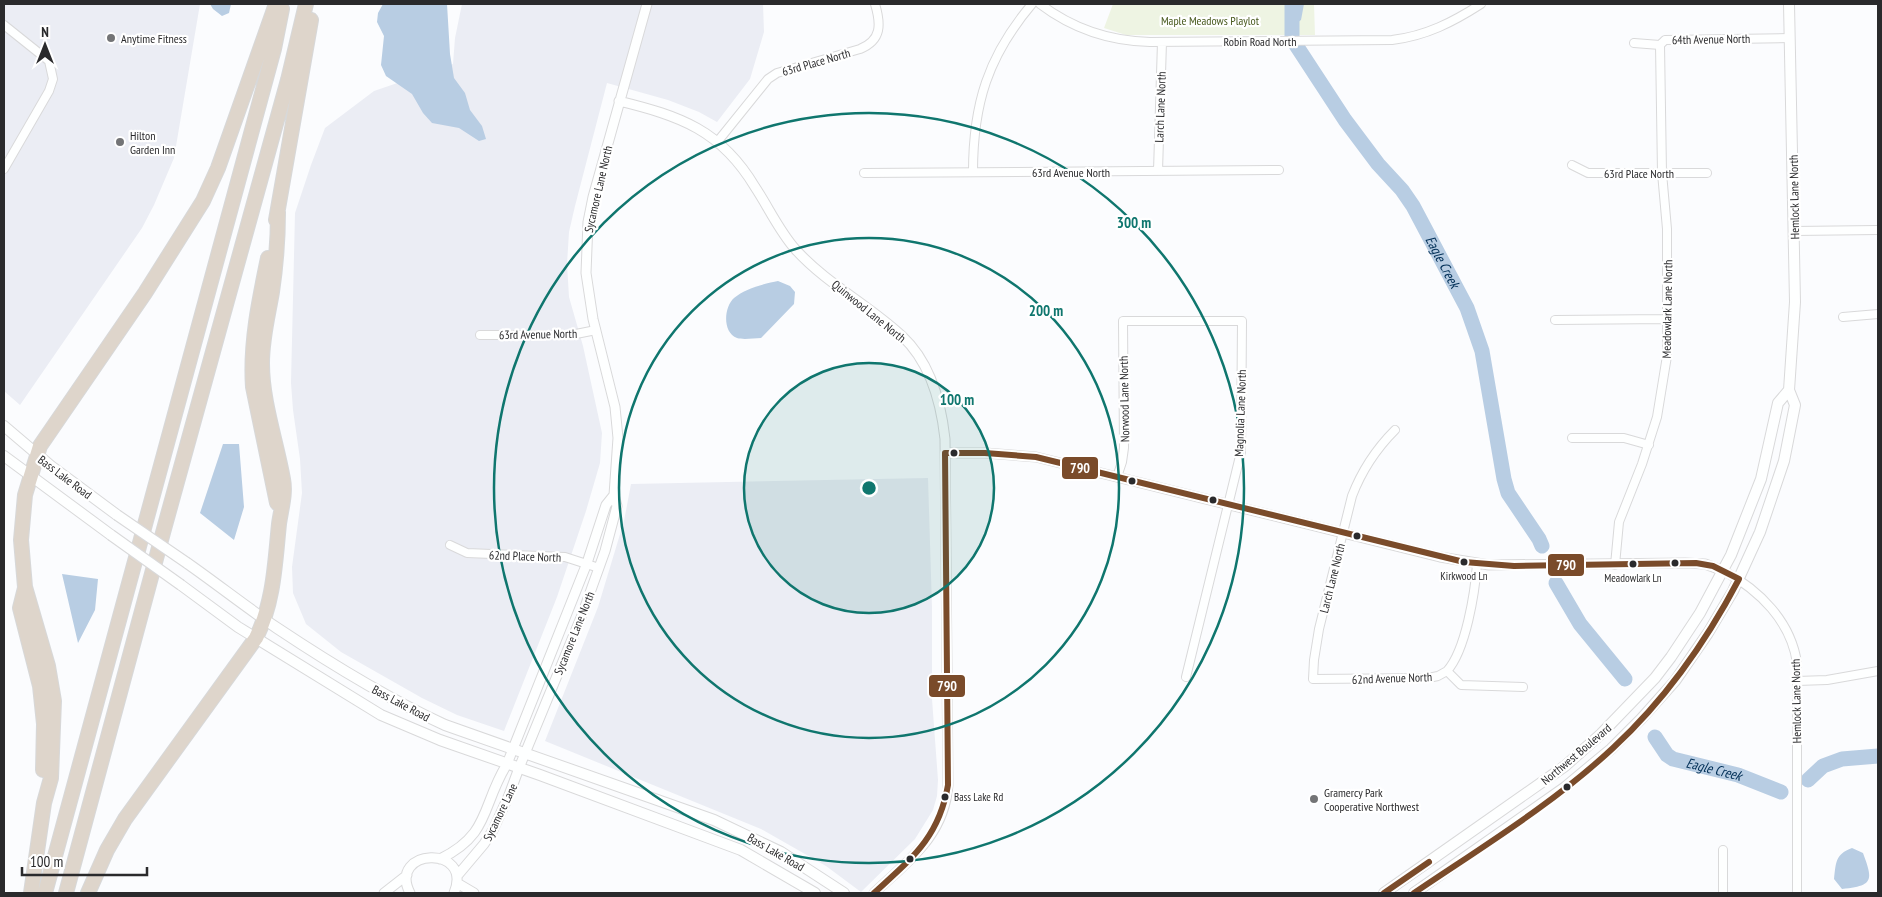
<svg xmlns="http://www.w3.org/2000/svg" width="1882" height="897" font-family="'PT Sans Narrow',sans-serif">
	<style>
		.built { fill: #ebedf4 }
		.green { fill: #eef4e3 }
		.water { fill: #b8cde3 }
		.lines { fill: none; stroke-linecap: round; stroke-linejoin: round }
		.river { stroke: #b8cde3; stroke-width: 15 }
		.minor-casing { stroke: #d9d9da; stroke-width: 10 }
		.tertiary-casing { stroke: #d9d9da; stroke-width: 11 }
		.secondary-casing { stroke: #d9d9da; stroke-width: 12 }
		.motorway-casing { stroke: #d7d8d9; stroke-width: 16 }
		.minor { stroke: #feffff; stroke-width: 8 }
		.tertiary { stroke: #feffff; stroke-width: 9 }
		.secondary { stroke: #feffff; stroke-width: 10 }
		.motorway { stroke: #ded5cb; stroke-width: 14 }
		.secondary-bridge-casing { stroke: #d9d9da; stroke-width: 12; stroke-linecap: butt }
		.secondary-bridge { stroke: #feffff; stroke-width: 10 }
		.bus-1-casing { stroke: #fff; stroke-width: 10 }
		.bus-1 { stroke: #7a4b2a; stroke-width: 6 }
		.ring { fill: none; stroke: #0f766e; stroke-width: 2.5 }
		.poi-dot { fill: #737476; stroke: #fff; stroke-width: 2 }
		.bus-dot { fill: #2a2a2c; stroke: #fff; stroke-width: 2 }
		.labels { text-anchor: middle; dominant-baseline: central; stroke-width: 4.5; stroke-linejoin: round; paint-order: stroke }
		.bus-label { font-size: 11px; fill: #2a2a2c; stroke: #fff }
		.park-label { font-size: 12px; fill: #4a5b20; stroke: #fff }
		.poi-label { font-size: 12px; fill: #2a2a2c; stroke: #fff; text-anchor: start }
		.street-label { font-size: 12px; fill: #2a2a2c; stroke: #fff }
		.water-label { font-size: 14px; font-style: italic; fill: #012f57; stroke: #fff }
		.centre { fill: #0f766e; stroke: #fff; stroke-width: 2.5 }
		.ring-label { font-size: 15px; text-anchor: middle; font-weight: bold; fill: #0f766e; stroke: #fff; stroke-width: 4.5; stroke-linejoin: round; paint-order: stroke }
		.line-badge { stroke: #fff; stroke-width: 2 }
		.badge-label { font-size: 14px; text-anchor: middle; font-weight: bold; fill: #fff }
	</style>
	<rect width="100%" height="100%" fill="#fbfcfe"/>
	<path class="built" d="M4 4H200L174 158 154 205 142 228 20 405 4 391Z
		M462 4H763L764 32 750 79 717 122 699 112 668 100 607 83 575 206 569 232 567 264 569 297 583 346 602 433 600 463 586 511 557 597 504 731 457 715 422 698 341 652 306 624 293 593 292 567 302 493 300 459 293 410 291 383 295 213 311 165 325 128 374 91 453 64 455 38Z
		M928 478 932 608V699L938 780 937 796 933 810 915 839 861 892 826 866 761 829 545 741 598 607 624 521 631 484Z"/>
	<path class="green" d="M1113 4H1314L1315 35H1126L1104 28Z"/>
	<path class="water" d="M210 4H231L229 13 222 16 213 9Z
		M383 4H447L450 54 454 78 465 93 470 110 482 126 486 139 479 141 459 128 432 123 423 113 412 94 386 76 381 65 384 36 377 22 378 13Z
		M1288 4H1304L1301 20 1292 26 1286 17Z
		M778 281 790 286 795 292 794 304 761 338C754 338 744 340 737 338 722 332 724 307 734 298 744 289 766 283 778 281Z
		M223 444H239L244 507 234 540 200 513Z
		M62 574 98 579 95 610 78 643Z
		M1852 848 1863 853C1873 880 1874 886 1842 889L1834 879C1836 863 1835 854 1852 848Z"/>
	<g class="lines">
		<g class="river">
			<path id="s1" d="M1292 4V39L1345 120 1378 164 1402 190 1413 206 1467 308 1482 351 1504 479 1508 493 1539 539 1542 546"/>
			<path d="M1556 583 1580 624 1625 679"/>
			<path id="s2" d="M1655 737 1667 755 1673 759 1738 775 1781 792"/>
			<path d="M1808 780 1823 766 1842 759 1878 756"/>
		</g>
		<g class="minor-casing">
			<path id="minor" d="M1040 4C1073 29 1108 41 1150 42L1392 40C1426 36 1453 22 1481 4
				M4 25 49 61 53 79 49 91 4 169
				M1634 43 1660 45 1665 40 1790 38
				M718 141 768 79 777 73 860 49C882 40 881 24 875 4
				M1572 165 1588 173H1707
				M1158 171 1162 42
				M973 172C973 104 988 56 1032 4
				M864 173 1279 170
				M1794 231 1878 230
				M1843 317 1878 314
				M1555 320 1667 319
				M480 335H571L596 330
				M1395 430C1375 450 1362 470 1352 496L1319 629 1314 660 1313 679 1428 678 1438 676 1447 671 1461 685 1523 687
				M1572 438H1624L1649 445
				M1117 477 1122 462 1124 448 1123 321H1242L1241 452 1186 677
				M450 545 467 553 565 557 599 568
				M1615 565 1619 522 1642 464 1657 417 1667 356V229L1662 173 1660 45
				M1724 571C1759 590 1791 621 1797 663V893
				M1447 671C1466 650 1475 592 1477 564
				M1797 681 1827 680 1878 671
				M1723 893V850"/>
		</g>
		<g class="tertiary-casing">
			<path id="tertiary" d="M619 101C680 116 721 130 755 187 769 208 779 231 796 250 827 284 869 305 902 336 930 362 941 402 945 439L948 785C944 836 909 860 874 893
				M945 453H985L1036 457 1440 557 1489 565 1685 563 1705 564 1724 571
				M440 859C491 834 481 806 507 764L587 563 606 505 614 495
				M457 876 484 844 493 830 509 795 519 768 582 615 605 551 617 506 614 495 618 438 615 407 593 319 586 273 588 222 593 197 647 4
				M457 883 474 893
				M384 893 407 875
				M410 893C387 848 474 844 454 893"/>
		</g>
		<g class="secondary-casing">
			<path id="secondary" d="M4 426 51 466 117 515
				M4 456 111 535
				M187 563C217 584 246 607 277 628 331 664 386 698 445 725L714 820 781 852 844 893
				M181 585 238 627 381 715 440 740 540 775 741 850 815 893
				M1384 893 1565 766 1601 734 1655 678 1671 657 1700 613 1731 555 1761 479 1778 403 1789 390
				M1414 893 1564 788 1611 749 1641 719 1675 681 1708 633 1733 591 1760 532 1784 461 1795 405 1789 390 1795 302 1789 4"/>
		</g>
		<g class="motorway-casing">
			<path id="motorway" d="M276 220 311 20
				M268 258C259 301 250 344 253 387L277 503
				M25 588 20 608 40 686 44 724 43 770
				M31 893 44 803 51 778 54 701 48 666 25 587 21 540 25 495 40 446 145 293 203 201 218 168 276 4
				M45 893 274 49 282 9
				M66 893 164 529 288 80 306 4
				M88 893 107 850 125 819 256 638C274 602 275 563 279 524 281 509 286 494 283 479 276 440 262 402 262 363 262 338 268 316 272 292 276 265 278 239 278 212"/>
		</g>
		<use href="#minor" class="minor"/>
		<use href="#tertiary" class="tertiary"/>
		<use href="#secondary" class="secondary"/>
		<use href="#motorway" class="motorway"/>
		<g class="secondary-bridge-casing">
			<path id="secondary-bridge" d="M117 515 187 563
				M111 535 181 585"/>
		</g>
		<use href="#secondary-bridge" class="secondary-bridge"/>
		<g class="bus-1-casing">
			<path id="bus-1" d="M945 453H985L1036 457 1464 562 1514 566 1696 563 1713 566 1739 579C1706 642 1665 700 1613 748 1553 804 1482 847 1414 893
				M874 893C911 859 939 838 948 785L945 453
				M1384 893 1429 862"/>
		</g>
		<use href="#bus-1" class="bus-1"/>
	</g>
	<circle cx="869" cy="488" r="125" fill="#0f766e" fill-opacity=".12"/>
	<g class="ring">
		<circle cx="869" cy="488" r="125"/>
		<circle cx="869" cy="488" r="250"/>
		<circle cx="869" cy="488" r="375"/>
	</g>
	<g class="poi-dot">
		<circle cx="111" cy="38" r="5"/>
		<circle cx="120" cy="142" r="5"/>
		<circle cx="1314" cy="799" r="5"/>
	</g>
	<g class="bus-dot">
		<circle cx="954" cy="453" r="4.5"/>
		<circle cx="1132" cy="481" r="4.5"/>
		<circle cx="1213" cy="500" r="4.5"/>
		<circle cx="1357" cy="536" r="4.5"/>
		<circle cx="1464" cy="562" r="4.5"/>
		<circle cx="1675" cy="563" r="4.5"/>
		<circle cx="1633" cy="564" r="4.5"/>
		<circle cx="1567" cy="787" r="4.5"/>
		<circle cx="945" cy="797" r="4.5"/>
		<circle cx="910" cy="859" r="4.5"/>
	</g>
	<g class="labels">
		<g class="bus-label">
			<text x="1464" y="576">Kirkwood Ln</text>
			<text x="1633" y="578">Meadowlark Ln</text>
			<text x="954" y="797" text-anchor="start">Bass Lake Rd</text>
		</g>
		<g class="park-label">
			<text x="1210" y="20">Maple Meadows Playlot</text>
		</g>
		<g class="poi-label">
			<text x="121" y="38">Anytime Fitness</text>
			<text x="130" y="135">Hilton<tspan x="130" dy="14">Garden Inn</tspan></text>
			<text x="1324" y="792">Gramercy Park<tspan x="1324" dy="14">Cooperative Northwest</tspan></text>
		</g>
		<g class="street-label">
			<text transform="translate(1711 39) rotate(-1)">64th Avenue North</text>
			<text x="1260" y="41">Robin Road North</text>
			<text transform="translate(816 62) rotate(-16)">63rd Place North</text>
			<text transform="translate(1160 107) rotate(-88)">Larch Lane North</text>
			<text x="1071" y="172">63rd Avenue North</text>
			<text x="1639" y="173">63rd Place North</text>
			<text transform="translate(598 189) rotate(-77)">Sycamore Lane North</text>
			<text transform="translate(1794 197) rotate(-91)">Hemlock Lane North</text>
			<text transform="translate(1667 309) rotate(-89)">Meadowlark Lane North</text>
			<text transform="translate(869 311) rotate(39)">Quinwood Lane North</text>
			<text transform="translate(538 334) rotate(-1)">63rd Avenue North</text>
			<text transform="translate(1124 399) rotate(-91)">Norwood Lane North</text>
			<text transform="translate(1240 413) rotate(-88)">Magnolia Lane North</text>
			<text transform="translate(65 477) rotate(37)">Bass Lake Road</text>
			<text transform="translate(525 556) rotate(2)">62nd Place North</text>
			<text transform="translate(1332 578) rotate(-76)">Larch Lane North</text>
			<text transform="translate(574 633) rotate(-68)">Sycamore Lane North</text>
			<text transform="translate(1392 678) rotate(-2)">62nd Avenue North</text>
			<text transform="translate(1796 701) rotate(-91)">Hemlock Lane North</text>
			<text transform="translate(401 703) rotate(28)">Bass Lake Road</text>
			<text transform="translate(1576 754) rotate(-40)">Northwest Boulevard</text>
			<text transform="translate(500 812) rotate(-64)">Sycamore Lane</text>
			<text transform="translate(776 852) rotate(30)">Bass Lake Road</text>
		</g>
		<g class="water-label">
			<text stroke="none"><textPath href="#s1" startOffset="305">Eagle Creek</textPath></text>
			<text stroke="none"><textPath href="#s2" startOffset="71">Eagle Creek</textPath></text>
		</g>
	</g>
	<circle cx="869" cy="488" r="8" class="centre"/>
	<g class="ring-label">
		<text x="1134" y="228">300 m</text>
		<text x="1046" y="316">200 m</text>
		<text x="957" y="405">100 m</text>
	</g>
	<g class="line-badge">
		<rect x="1061" y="456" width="38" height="24" rx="5" fill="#7a4b2a"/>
		<rect x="1547" y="553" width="38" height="24" rx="5" fill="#7a4b2a"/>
		<rect x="928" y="674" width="38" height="24" rx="5" fill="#7a4b2a"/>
	</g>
	<g class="badge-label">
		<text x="1080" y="473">790</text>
		<text x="1566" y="570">790</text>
		<text x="947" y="691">790</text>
	</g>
	<rect width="1882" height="897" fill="none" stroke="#2a2a2c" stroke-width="10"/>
	<g transform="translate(45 45)" stroke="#ffffff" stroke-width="4" paint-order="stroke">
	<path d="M0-4L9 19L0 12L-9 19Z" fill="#2a2a2c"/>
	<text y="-8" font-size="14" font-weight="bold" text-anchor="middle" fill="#2a2a2c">N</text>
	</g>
	<path d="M22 867v8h125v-8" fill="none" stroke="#2a2a2c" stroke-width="2.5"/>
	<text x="30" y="867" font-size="15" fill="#2a2a2c" stroke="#ffffff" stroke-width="4" paint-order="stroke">100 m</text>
</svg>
